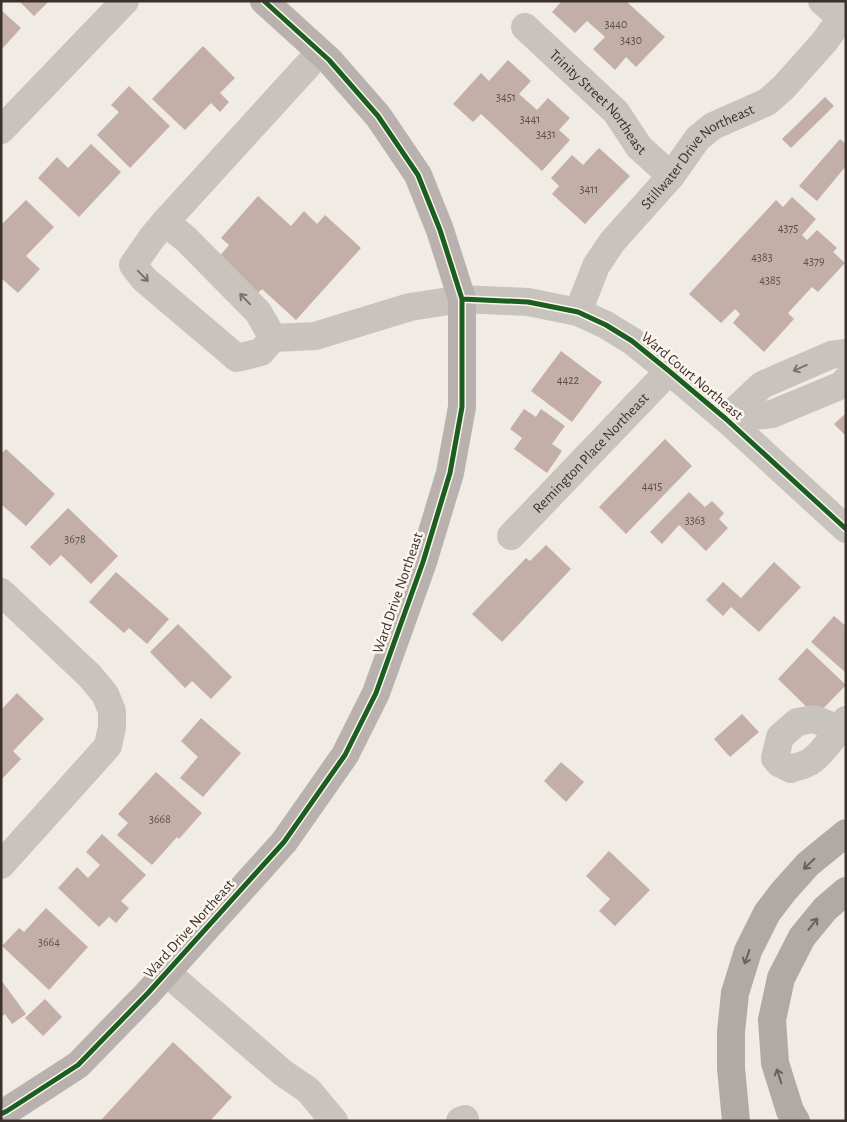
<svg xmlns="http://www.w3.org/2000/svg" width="847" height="1122" font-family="'Alegreya Sans',sans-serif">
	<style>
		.building { fill: #c3afa7 }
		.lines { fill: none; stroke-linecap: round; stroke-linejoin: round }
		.minor { stroke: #c9c3be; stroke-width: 28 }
		.major { stroke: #b8b1ad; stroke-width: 28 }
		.highway { stroke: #afaaa4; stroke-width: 28 }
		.cycleway-casing { stroke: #fbf5ee; stroke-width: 8 }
		.cycleway { stroke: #1b5e20; stroke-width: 5 }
		.oneway { stroke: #7b726d }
		.oneway2 { stroke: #69615b }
		.labels { text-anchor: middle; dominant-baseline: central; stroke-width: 5; stroke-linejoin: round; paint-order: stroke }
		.number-label { font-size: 12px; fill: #5d504a }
		.street-label { font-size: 15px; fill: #3b302b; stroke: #fbf5ee }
	</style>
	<rect width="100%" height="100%" fill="#f0ebe5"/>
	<path class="building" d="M19 1H49L34 16Z
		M562 1H626L665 37 636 67 626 57 615 70 593 49 605 37 587 21 575 33 552 12Z
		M1 10 21 28 1 50Z
		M203 46 235 78 220 93 229 102 220 112 211 103 185 130 152 99Z
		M508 60 531 81 519 94 537 110 548 98 570 118 559 130 570 140 542 171 481 114 473 122 453 104 481 73 489 81Z
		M129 86 170 126 130 168 97 135 119 112 111 105Z
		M825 97 834 106 791 148 782 139Z
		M840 139 846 144V166L817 201 799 186Z
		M91 144 121 172 79 217 38 178 57 157 68 168Z
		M599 148 630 176 585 224 552 194 559 186 551 178 572 155 583 165Z
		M258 196 291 226 304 211 317 224 325 215 361 248 296 320 262 289 257 294 218 258 229 245 221 238Z
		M792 197 816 219 802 235 807 240 817 230 837 248 833 252 845 263 818 292 812 287 788 313 794 319 764 352 733 323 740 314 735 309 721 323 689 294 776 200 783 207Z
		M26 200 54 227 26 256 40 269 18 293 1 278V225Z
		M561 351 602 382 572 422 531 391Z
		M524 409 536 417 541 409 565 426 552 444 562 451 547 473 514 449 522 438 510 429Z
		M846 413V436L834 424Z
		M665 439 692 466 626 534 599 507Z
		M6 449 55 494 26 526 1 504V454Z
		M689 492 705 507 712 501 724 513 719 519 728 528 706 551 679 525 662 544 650 532Z
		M68 508 118 556 91 584 61 555 50 566 30 547Z
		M546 545 571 569 502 642 472 614 526 558 530 561Z
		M774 562 801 587 759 632 731 607 723 616 706 600 723 582 741 598Z
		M116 572 169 619 147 644 129 628 124 633 89 602Z
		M834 616 846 626V673L811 642Z
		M178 624 232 677 211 699 192 681 185 688 150 652Z
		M807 648 846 685 816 716 778 679Z
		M17 693 44 719 13 751 21 759 1 780V710Z
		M742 714 759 732 730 757 714 739Z
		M201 718 241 753 203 797 180 778 198 757 181 741Z
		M561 762 584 782 566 802 544 781Z
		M156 772 202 813 179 839 177 837 152 865 117 835 128 823 118 814Z
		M102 834 146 875 121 901 129 908 116 923 109 917 99 927 58 888 77 867 88 878 100 865 86 852Z
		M609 851 650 890 615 926 599 911 610 899 586 876Z
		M46 908 88 947 49 990 2 946 19 928 24 932Z
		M1 980 26 1014 12 1024 5 1014 1 1017Z
		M45 999 62 1017 43 1036 25 1018Z
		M173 1042 232 1097 210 1121H104L102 1119Z"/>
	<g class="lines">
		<g class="minor">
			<path d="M822 1 841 18"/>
			<path id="s1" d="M525 27 616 112 639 147 671 176"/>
			<path d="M1 130 125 1"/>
			<path d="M165 222 320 52"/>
			<path id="s2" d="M578 312 596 266 612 242 671 176 698 138 713 126 767 102 783 88 825 41 841 18 846 16"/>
			<path d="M273 338 258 312 186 239 165 222 151 239 133 265 144 279 237 358 261 352 273 338 315 336 410 307 462 299 528 302 578 312 606 325 632 341 669 371 726 419 846 529"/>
			<path d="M726 419 762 385 831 355 846 353"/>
			<path d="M726 419 772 414 842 385 846 380"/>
			<path id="s3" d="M511 536 669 371"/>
			<path d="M1 592 90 676 105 694 112 711V727L108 746 1 865"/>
			<path d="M839 729 814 719 797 722 780 737 775 758 779 763 791 769C795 767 801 766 806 764 820 758 836 733 846 720"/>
			<path d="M166 972 283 1073 308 1090 334 1121"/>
			<path d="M460 1121 465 1119"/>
		</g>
		<path class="major" d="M1 1114 7 1111 78 1065 148 993 284 842 345 755 376 693 423 562 450 473 462 407V299L440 230 418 175 378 116 329 60 264 1"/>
		<path class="highway" d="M736 1121 731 1068V1032L735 993 748 951 767 913 783 892 808 864 846 833
			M796 1121 790 1111 775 1063 772 1020 781 978 802 937 825 909 846 891"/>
		<g class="cycleway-casing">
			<path id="cycleway" d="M462 299 528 302 578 312 606 325 632 341 669 371 726 419 846 529
				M1 1114 7 1111 78 1065 148 993 284 842 345 755 376 693 423 562 450 473 462 407V299L440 230 418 175 378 116 329 60 264 1"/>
		</g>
		<use href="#cycleway" class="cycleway"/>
	</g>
	<defs><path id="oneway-shaft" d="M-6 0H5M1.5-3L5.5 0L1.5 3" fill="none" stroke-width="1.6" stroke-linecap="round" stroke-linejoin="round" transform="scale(1.25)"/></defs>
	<g class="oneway">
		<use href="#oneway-shaft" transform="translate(143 276) rotate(46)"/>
		<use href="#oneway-shaft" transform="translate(245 299) rotate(-134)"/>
		<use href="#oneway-shaft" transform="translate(800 368) rotate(156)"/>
	</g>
	<g class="oneway2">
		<use href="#oneway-shaft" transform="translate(809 864) rotate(136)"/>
		<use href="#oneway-shaft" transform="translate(813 924) rotate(-52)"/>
		<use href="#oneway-shaft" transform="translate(747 957) rotate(109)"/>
		<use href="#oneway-shaft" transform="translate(779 1076) rotate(-108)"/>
	</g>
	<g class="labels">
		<g class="number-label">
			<text x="616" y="24">3440</text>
			<text x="631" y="40">3430</text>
			<text x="506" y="97">3451</text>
			<text x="530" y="119">3441</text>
			<text x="546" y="134">3431</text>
			<text x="589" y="189">3411</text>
			<text x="788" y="228">4375</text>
			<text x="762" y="257">4383</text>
			<text x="814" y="261">4379</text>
			<text x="770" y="280">4385</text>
			<text x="568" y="380">4422</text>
			<text x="652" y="486">4415</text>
			<text x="695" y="520">3363</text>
			<text x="75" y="539">3678</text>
			<text x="160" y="819">3668</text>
			<text x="49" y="942">3664</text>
		</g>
		<g class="street-label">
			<text stroke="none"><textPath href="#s1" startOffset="105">Trinity Street Northeast</textPath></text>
			<text stroke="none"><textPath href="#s2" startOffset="201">Stillwater Drive Northeast</textPath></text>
			<text transform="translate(692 376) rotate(40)">Ward Court Northeast</text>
			<text stroke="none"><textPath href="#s3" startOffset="115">Remington Place Northeast</textPath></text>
			<text transform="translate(398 593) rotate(-71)">Ward Drive Northeast</text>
			<text transform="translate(189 929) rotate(-48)">Ward Drive Northeast</text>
		</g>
	</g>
	<rect width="847" height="1122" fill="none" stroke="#3b302b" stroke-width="5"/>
</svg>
